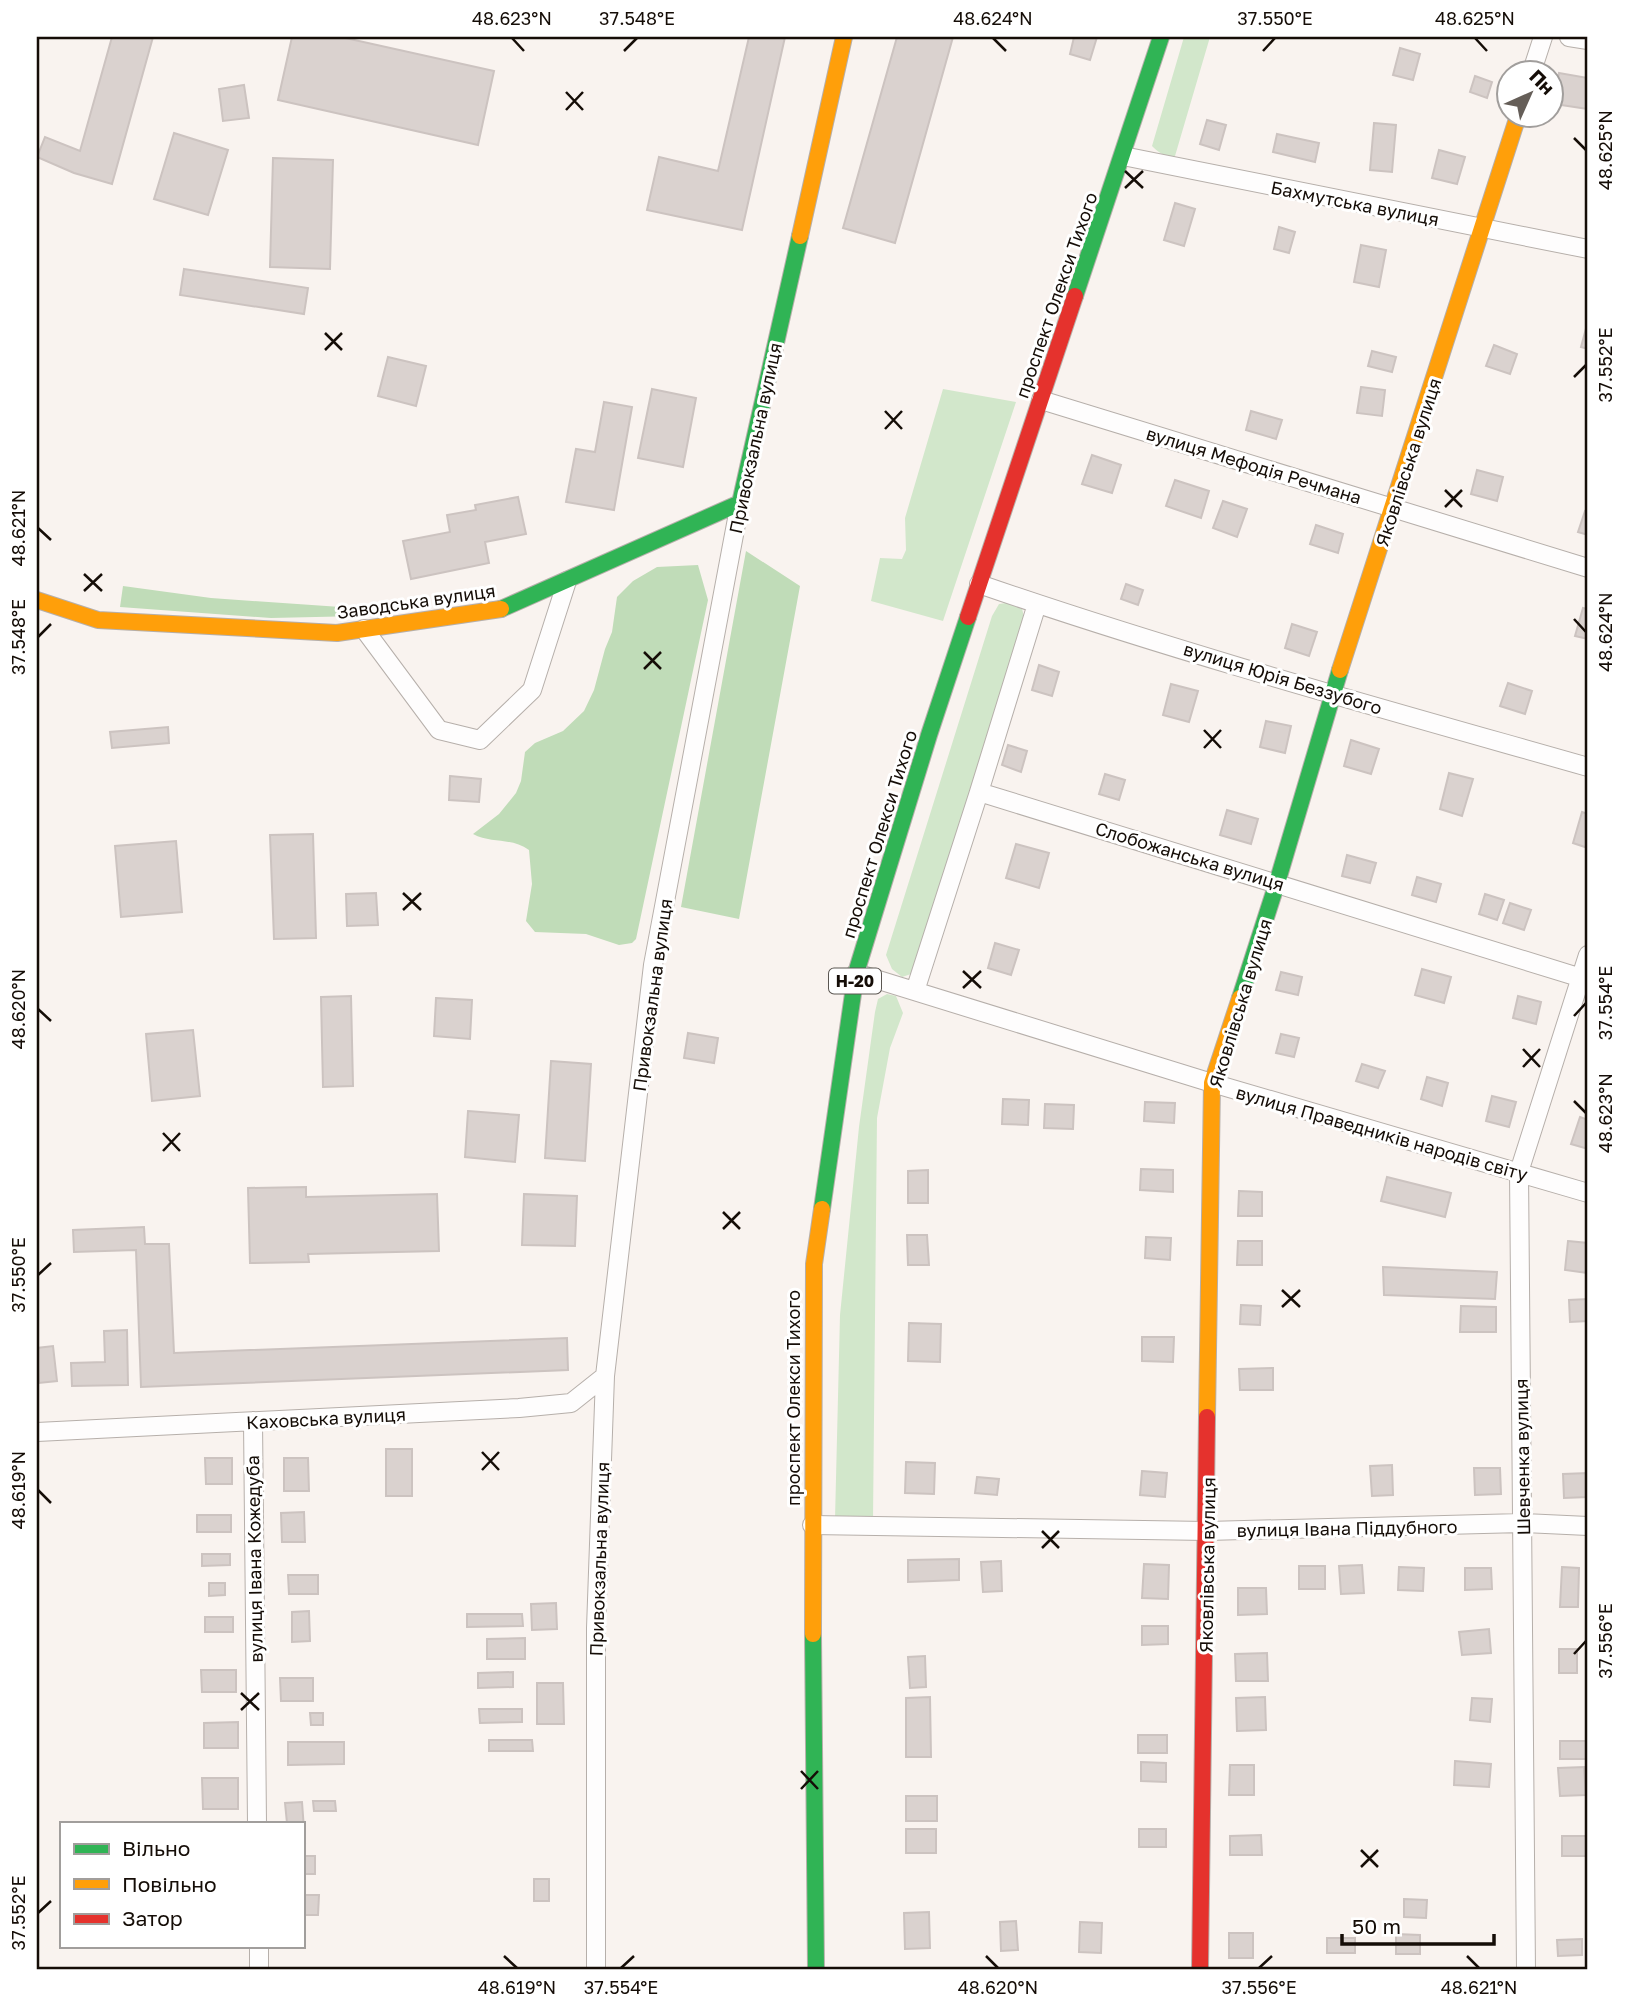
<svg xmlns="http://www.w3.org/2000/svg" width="1625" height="2007" font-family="'Golos Text',sans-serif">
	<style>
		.green { fill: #d2e7cb }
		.forest { fill: #c0dcb8 }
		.building { fill: #dad2cf; stroke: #ccc3c0; stroke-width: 2 }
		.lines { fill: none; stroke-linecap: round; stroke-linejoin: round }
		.street-casing { stroke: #b6afaa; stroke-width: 20 }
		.fast-casing { stroke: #b6afaa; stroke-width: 18 }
		.slow-casing { stroke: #b6afaa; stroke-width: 18 }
		.jam-casing { stroke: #b6afaa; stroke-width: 18 }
		.street { stroke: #fefdfd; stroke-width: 18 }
		.fast { stroke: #30b455; stroke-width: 16 }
		.slow { stroke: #ff9f0a; stroke-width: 16 }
		.jam { stroke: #e5322d; stroke-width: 16 }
		.ticks { fill: none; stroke: #150d07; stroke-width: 2.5 }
		.labels { text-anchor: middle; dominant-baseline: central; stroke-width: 6; stroke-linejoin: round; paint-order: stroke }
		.shield { fill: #fff; stroke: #5b5651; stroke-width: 2 }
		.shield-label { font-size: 16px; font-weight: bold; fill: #150d07 }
		.street-label { font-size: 18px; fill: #150d07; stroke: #fff }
		.neatline { fill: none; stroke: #150d07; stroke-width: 2.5 }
		.ticks-label { font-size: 18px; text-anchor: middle; fill: #150d07 }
	</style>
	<rect width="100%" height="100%" fill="#f9f3ef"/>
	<path class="green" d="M1184 37H1210L1175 156C1165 157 1159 153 1152 146Z
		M943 389 1016 402 943 621 871 601 880 558 902 559 906 550 905 518Z
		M1006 603 1022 609 1025 620 917 967 911 974 902 977 892 969 886 955 992 616 999 604Z
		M887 994 896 996 903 1013 890 1048 877 1118 873 1520 835 1519 840 1315 859 1127 875 1012 878 999Z"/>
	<path class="forest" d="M746 551 800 586 739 919 681 907Z
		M698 565 708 600 636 939 632 943 619 945 586 934 535 932 526 921 532 884 529 850C511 837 492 844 473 834L499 814 516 793 521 781 525 752 535 743 563 731 584 711 594 690 605 649 612 632 617 597 633 581 657 567Z
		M123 586 211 598 355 608 360 616 271 618 120 607Z"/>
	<path class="building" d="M112 37H153L112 184 74 173 37 157 45 137 80 151Z
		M292 37H341L494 71 478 145 278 100Z
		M749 37H785L742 230 647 210 659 157 718 171Z
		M897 37H953L895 243 843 228Z
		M1074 37H1097L1090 60 1070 54Z
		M1400 48 1420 54 1413 80 1393 75Z
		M1559 73 1588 78V109L1554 104Z
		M1475 76 1492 82 1487 98 1470 92Z
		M244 85 249 118 223 121 219 89Z
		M1207 120 1226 125 1219 150 1200 144Z
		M1374 123 1396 125 1392 172 1370 170Z
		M174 133 228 150 208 215 154 199Z
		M1277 134 1319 143 1315 162 1273 152Z
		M1439 150 1465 157 1457 184 1432 178Z
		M273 158 333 160 330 269 270 267Z
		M1175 203 1195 209 1184 246 1164 240Z
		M1279 227 1295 232 1289 253 1274 249Z
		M1361 245 1386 250 1379 287 1354 282Z
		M184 269 308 288 304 314 180 295Z
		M1588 321V349L1581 347Z
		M1494 345 1517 354 1510 374 1486 366Z
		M1372 351 1396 357 1392 372 1368 366Z
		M388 357 426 366 416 406 378 396Z
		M1361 387 1385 390 1382 416 1357 413Z
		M652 389 696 398 683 467 638 458Z
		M604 402 632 407 614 510 566 502 576 449 595 452Z
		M1251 411 1282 420 1276 439 1246 430Z
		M1092 455 1121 465 1112 493 1082 484Z
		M1477 470 1503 477 1497 501 1471 494Z
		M1175 480 1209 491 1201 518 1166 506Z
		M518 497 526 534 485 542 489 563 411 579 403 541 450 532 447 515 476 510 475 505Z
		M1223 501 1247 509 1237 537 1213 528Z
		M1585 511 1588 512V535L1578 532Z
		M1316 525 1343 534 1338 553 1310 544Z
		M1126 584 1143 590 1138 605 1121 599Z
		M1583 608 1588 609V639L1575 636Z
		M1292 624 1317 632 1309 656 1285 648Z
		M1039 665 1059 672 1052 696 1032 690Z
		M1508 683 1532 691 1525 714 1500 706Z
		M1171 684 1198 691 1189 722 1163 715Z
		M1266 721 1291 726 1285 753 1260 747Z
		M168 727 169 743 112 748 110 732Z
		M1351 740 1379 749 1371 774 1344 766Z
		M1008 745 1027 751 1021 772 1002 765Z
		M1449 773 1473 779 1462 816 1440 809Z
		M1105 774 1125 780 1119 800 1099 794Z
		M450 776 481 779 479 802 449 800Z
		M1227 810 1258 819 1251 844 1220 835Z
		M1582 812 1588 814V848L1573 843Z
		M313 834 316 938 274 939 270 835Z
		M176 841 182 912 121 917 115 846Z
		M1016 844 1049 853 1039 888 1006 878Z
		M1347 855 1376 863 1370 883 1342 876Z
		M1417 877 1441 884 1436 902 1412 895Z
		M376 893 378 925 347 926 346 894Z
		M1485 894 1504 900 1497 920 1479 914Z
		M1510 903 1531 910 1524 930 1503 923Z
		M995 943 1019 950 1011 975 988 968Z
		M1422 969 1451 977 1444 1003 1415 995Z
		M1281 972 1302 977 1298 995 1276 990Z
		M351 996 353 1086 323 1087 321 997Z
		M1518 996 1541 1002 1536 1024 1513 1018Z
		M436 998 472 1000 470 1039 434 1036Z
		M193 1030 200 1096 152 1101 146 1034Z
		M688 1033 718 1038 714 1063 684 1058Z
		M1281 1034 1299 1038 1294 1057 1276 1053Z
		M551 1061 591 1064 585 1161 545 1158Z
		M1362 1064 1385 1071 1378 1088 1356 1081Z
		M1427 1077 1448 1083 1442 1106 1421 1099Z
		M1492 1096 1516 1102 1509 1127 1486 1121Z
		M1003 1099 1029 1100 1028 1125 1002 1124Z
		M1145 1102 1175 1103 1174 1123 1144 1121Z
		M1045 1104 1074 1105 1073 1129 1044 1128Z
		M468 1111 519 1115 515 1162 465 1157Z
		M1580 1117 1588 1120V1149L1571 1144Z
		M1141 1169 1173 1170V1192L1140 1190Z
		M928 1170V1203H908V1171Z
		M1387 1177 1451 1193 1445 1217 1381 1201Z
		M306 1187V1197L437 1194 439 1251 308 1254 309 1262 250 1263 248 1188Z
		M1239 1191 1262 1192V1216H1238Z
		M524 1194 577 1196 575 1246 522 1245Z
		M144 1227 145 1244H169L174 1353 567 1338 568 1370 141 1387 136 1250 74 1252 73 1230Z
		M907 1235H927L929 1265H908Z
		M1146 1237 1171 1238 1170 1260 1145 1258Z
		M1238 1241H1262V1265H1237Z
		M1568 1241 1588 1243V1273L1565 1270Z
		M1383 1267 1497 1272 1495 1299 1384 1295Z
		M1588 1299V1321L1570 1322 1569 1300Z
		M1241 1305 1261 1306 1260 1325 1240 1324Z
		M1461 1306 1496 1307V1332H1460Z
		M909 1323 941 1324 940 1362 908 1361Z
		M127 1330 128 1385 72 1386 71 1363 105 1362 104 1331Z
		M1142 1337H1174L1173 1362 1142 1361Z
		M53 1346 57 1381 39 1383 37 1348Z
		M1273 1368V1390H1240L1239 1369Z
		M386 1449H412V1496H386Z
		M205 1458H232V1484H206Z
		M284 1458H308L309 1491H284Z
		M906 1462 935 1463 934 1494 905 1493Z
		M1392 1465 1393 1495 1372 1496 1370 1466Z
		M1474 1468H1500L1501 1494 1475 1495Z
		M1142 1471 1167 1473 1165 1497 1140 1495Z
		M1588 1473V1497L1564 1498 1563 1474Z
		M977 1477 999 1479 997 1495 975 1493Z
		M304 1512 305 1542H282L281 1513Z
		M197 1515H231V1532H197Z
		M202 1554H230V1565L202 1566Z
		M959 1559V1580L908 1582V1560Z
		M1001 1561 1002 1591 983 1592 981 1562Z
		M1144 1564 1169 1565 1168 1599 1142 1598Z
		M1362 1565 1364 1593 1341 1594 1339 1566Z
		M1299 1566H1325V1589H1299Z
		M1399 1567 1424 1568 1423 1591 1398 1590Z
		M1562 1567 1579 1568 1578 1607H1560Z
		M1465 1568H1491L1492 1589 1465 1590Z
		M288 1575H318V1594H289Z
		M209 1583H225V1595L209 1596Z
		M1238 1588H1266L1267 1614 1238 1615Z
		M556 1603 557 1629 532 1630 531 1604Z
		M309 1611 310 1641 292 1642V1612Z
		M467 1614H522L523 1626 467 1627Z
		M205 1617H233V1632H205Z
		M1142 1626H1168V1644L1142 1645Z
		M1489 1629 1491 1653 1462 1655 1459 1632Z
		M525 1638V1659H487V1639Z
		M1559 1649H1577V1673H1559Z
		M1267 1653 1268 1681H1236L1235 1654Z
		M925 1656 926 1687 910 1688 908 1657Z
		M201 1670H236V1692H202Z
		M513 1672V1687L478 1688V1673Z
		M280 1678H313V1701H281Z
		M537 1683H563L564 1724H537Z
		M930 1697 931 1757H906V1698Z
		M1265 1697 1266 1730 1237 1731 1236 1698Z
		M1472 1698 1492 1699 1490 1722 1470 1720Z
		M479 1709H522V1722L480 1723Z
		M310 1713H323V1725H311Z
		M238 1722V1748H204V1723Z
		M1138 1735H1167V1753H1138Z
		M489 1740H532L533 1751H489Z
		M1560 1741H1588V1759H1560Z
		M288 1742H344V1764L288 1765Z
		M1455 1761 1491 1764 1489 1787 1454 1785Z
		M1141 1762 1166 1763V1782L1141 1781Z
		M1230 1765H1254V1795H1229Z
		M1584 1767 1586 1795 1560 1796 1558 1768Z
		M202 1778H238V1809H203Z
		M906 1796H937V1821H906Z
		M313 1801H335L336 1811H314Z
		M302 1802 305 1843H303V1823H287L285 1803Z
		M906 1829H936V1853H906Z
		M1139 1829H1166V1847H1139Z
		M1261 1835 1262 1855H1230V1836Z
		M1562 1836H1587V1856H1562Z
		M303 1856H315V1874H303Z
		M534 1879H549V1901H534Z
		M303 1895H319L318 1915H303Z
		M1404 1899 1427 1900 1426 1918 1404 1917Z
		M929 1912 930 1948 905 1949 904 1913Z
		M1016 1921 1018 1950 1001 1951 1000 1922Z
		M1080 1922 1102 1923 1101 1953 1079 1952Z
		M1229 1933H1253V1958H1229Z
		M1396 1934 1420 1935V1954H1396Z
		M1327 1938H1355V1953H1327Z
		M1582 1939V1955L1558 1956 1557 1940Z"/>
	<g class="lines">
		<g class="street-casing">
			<path id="street" d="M1569 37 1588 40
				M1531 74 1543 37
				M1123 156 1588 249
				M1041 400 1588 568
				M979 584C1179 653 1384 709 1588 767
				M1037 604 979 792 1588 980
				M364 629 439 730 480 740 532 690 567 581
				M856 973 1212 1083 1588 1193
				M915 991 979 792
				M253 1421 257 1823
				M37 1432 519 1408 571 1403 605 1376
				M812 1525 1207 1531 1522 1523 1588 1526
				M259 1946V1970
				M596 1970V1628L605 1376 653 965 740 503
				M1526 1970 1519 1172 1588 955"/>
		</g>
		<g class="fast-casing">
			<path id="fast" d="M1075 296 1161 37
				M501 609 740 503 800 236
				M1240 998 1277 883 1340 670
				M822 1209 856 973 929 735 968 617
				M813 1634 816 1970"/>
		</g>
		<g class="slow-casing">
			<path id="slow" d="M800 236 844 37
				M37 600 98 620 337 633 501 609
				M1340 670 1518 116
				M1207 1417 1212 1083 1240 998
				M813 1634 814 1264 822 1209"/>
		</g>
		<g class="jam-casing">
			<path id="jam" d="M968 617 1075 296
				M1200 1970 1207 1417"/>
		</g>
		<use href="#street" class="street"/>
		<use href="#fast" class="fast"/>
		<use href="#slow" class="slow"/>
		<use href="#jam" class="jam"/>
	</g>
	<path class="ticks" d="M512 38 524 51M993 38 1006 51M1475 38 1487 51M624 51 637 38M1263 51 1275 38M566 92 583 110M566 110 583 92M1574 138 1586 150M1125 171 1143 188M1125 188 1143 171M325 333 342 350M325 350 342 333M1574 377 1586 365M885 411 902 429M885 429 902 411M1445 490 1462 507M1445 507 1462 490M38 528 51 540M84 574 102 591M84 591 102 574M1574 619 1586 632M38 637 51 624M644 652 661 669M644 669 661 652M1204 730 1221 748M1204 748 1221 730M403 893 421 910M403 910 421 893M963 971 981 988M963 988 981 971M38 1009 51 1021M1574 1016 1586 1003M1523 1049 1540 1067M1523 1067 1540 1049M1574 1101 1586 1113M163 1133 180 1151M163 1151 180 1133M723 1212 740 1229M723 1229 740 1212M38 1275 51 1263M1282 1290 1300 1307M1282 1307 1300 1290M482 1452 499 1470M482 1470 499 1452M38 1490 51 1503M1042 1531 1059 1548M1042 1548 1059 1531M1574 1654 1586 1641M241 1693 259 1710M241 1710 259 1693M801 1771 818 1789M801 1789 818 1771M1361 1850 1378 1867M1361 1867 1378 1850M38 1913 51 1901M504 1956 517 1968M986 1956 998 1968M1467 1956 1479 1968M621 1968 634 1956M1259 1968 1272 1956"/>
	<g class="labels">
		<rect class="shield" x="829" y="968.5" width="52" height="25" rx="5"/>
		<g class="shield-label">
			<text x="855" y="981">Н-20</text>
		</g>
		<g class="street-label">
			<text transform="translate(1355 203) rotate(11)">Бахмутська вулиця</text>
			<text transform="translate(1056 295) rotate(-71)">проспект Олекси Тихого</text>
			<text transform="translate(755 438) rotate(-78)">Привокзальна вулиця</text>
			<text transform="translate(1408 462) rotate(-72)">Яковлівська вулиця</text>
			<text transform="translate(1254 465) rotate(17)">вулиця Мефодія Речмана</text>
			<text transform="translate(416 601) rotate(-8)">Заводська вулиця</text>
			<text transform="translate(1283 678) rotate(17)">вулиця Юрія Беззубого</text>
			<text transform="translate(879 834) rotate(-73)">проспект Олекси Тихого</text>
			<text transform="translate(1190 856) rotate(17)">Слобожанська вулиця</text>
			<text transform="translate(652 995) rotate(-82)">Привокзальна вулиця</text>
			<text transform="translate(1240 1003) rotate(-73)">Яковлівська вулиця</text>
			<text transform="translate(1382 1133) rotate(16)">вулиця Праведників народів світу</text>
			<text transform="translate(793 1398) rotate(-90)">проспект Олекси Тихого</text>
			<text transform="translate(326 1418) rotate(-3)">Каховська вулиця</text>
			<text transform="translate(1522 1457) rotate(-91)">Шевченка вулиця</text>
			<text transform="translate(1347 1528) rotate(-1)">вулиця Івана Піддубного</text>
			<text transform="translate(254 1559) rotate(-91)">вулиця Івана Кожедуба</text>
			<text transform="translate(599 1559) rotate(-88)">Привокзальна вулиця</text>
			<text transform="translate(1207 1565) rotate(-89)">Яковлівська вулиця</text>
		</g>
	</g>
	<rect width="1625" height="2007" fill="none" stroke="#ffffff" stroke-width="77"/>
	<rect x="60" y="1822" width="245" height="126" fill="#ffffff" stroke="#a19e9c" stroke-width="2"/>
	<rect x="74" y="1844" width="35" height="10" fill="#30b455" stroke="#a19e9c" stroke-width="2"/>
	<text x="122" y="1856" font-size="21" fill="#150d07">Вільно</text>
	<rect x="74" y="1879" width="35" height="10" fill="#ff9f0a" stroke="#a19e9c" stroke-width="2"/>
	<text x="122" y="1892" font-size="21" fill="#150d07">Повільно</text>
	<rect x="74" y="1914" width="35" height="10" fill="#e5322d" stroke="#a19e9c" stroke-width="2"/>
	<text x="122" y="1926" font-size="21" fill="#150d07">Затор</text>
	<g transform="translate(1530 94) rotate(45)"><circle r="33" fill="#ffffff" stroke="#a19e9c" stroke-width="2"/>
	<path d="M0-5L12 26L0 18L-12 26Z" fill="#655e58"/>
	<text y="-10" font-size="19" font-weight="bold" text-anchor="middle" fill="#150d07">Пн</text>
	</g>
	<path d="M1342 1934v10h152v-10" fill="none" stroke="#150d07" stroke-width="3.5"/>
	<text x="1352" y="1934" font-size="21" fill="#150d07" stroke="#ffffff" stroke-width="5" paint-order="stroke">50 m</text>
	<rect x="38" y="38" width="1548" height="1930" class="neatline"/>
	<g class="ticks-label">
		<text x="512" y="25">48.623°N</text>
		<text x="637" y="25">37.548°E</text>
		<text x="993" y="25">48.624°N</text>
		<text x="1275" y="25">37.550°E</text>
		<text x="1475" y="25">48.625°N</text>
		<text transform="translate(1606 150) rotate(-90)" y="6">48.625°N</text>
		<text transform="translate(1606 365) rotate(-90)" y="6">37.552°E</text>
		<text transform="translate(19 528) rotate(-90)" y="6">48.621°N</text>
		<text transform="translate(1606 632) rotate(-90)" y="6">48.624°N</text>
		<text transform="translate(19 637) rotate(-90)" y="6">37.548°E</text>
		<text transform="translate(1606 1003) rotate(-90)" y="6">37.554°E</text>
		<text transform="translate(19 1009) rotate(-90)" y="6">48.620°N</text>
		<text transform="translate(1606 1113) rotate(-90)" y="6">48.623°N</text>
		<text transform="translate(19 1275) rotate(-90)" y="6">37.550°E</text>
		<text transform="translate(19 1490) rotate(-90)" y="6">48.619°N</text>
		<text transform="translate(1606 1641) rotate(-90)" y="6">37.556°E</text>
		<text transform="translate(19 1913) rotate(-90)" y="6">37.552°E</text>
		<text x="517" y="1994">48.619°N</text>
		<text x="621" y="1994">37.554°E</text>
		<text x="998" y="1994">48.620°N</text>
		<text x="1259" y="1994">37.556°E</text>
		<text x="1479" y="1994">48.621°N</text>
	</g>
</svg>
